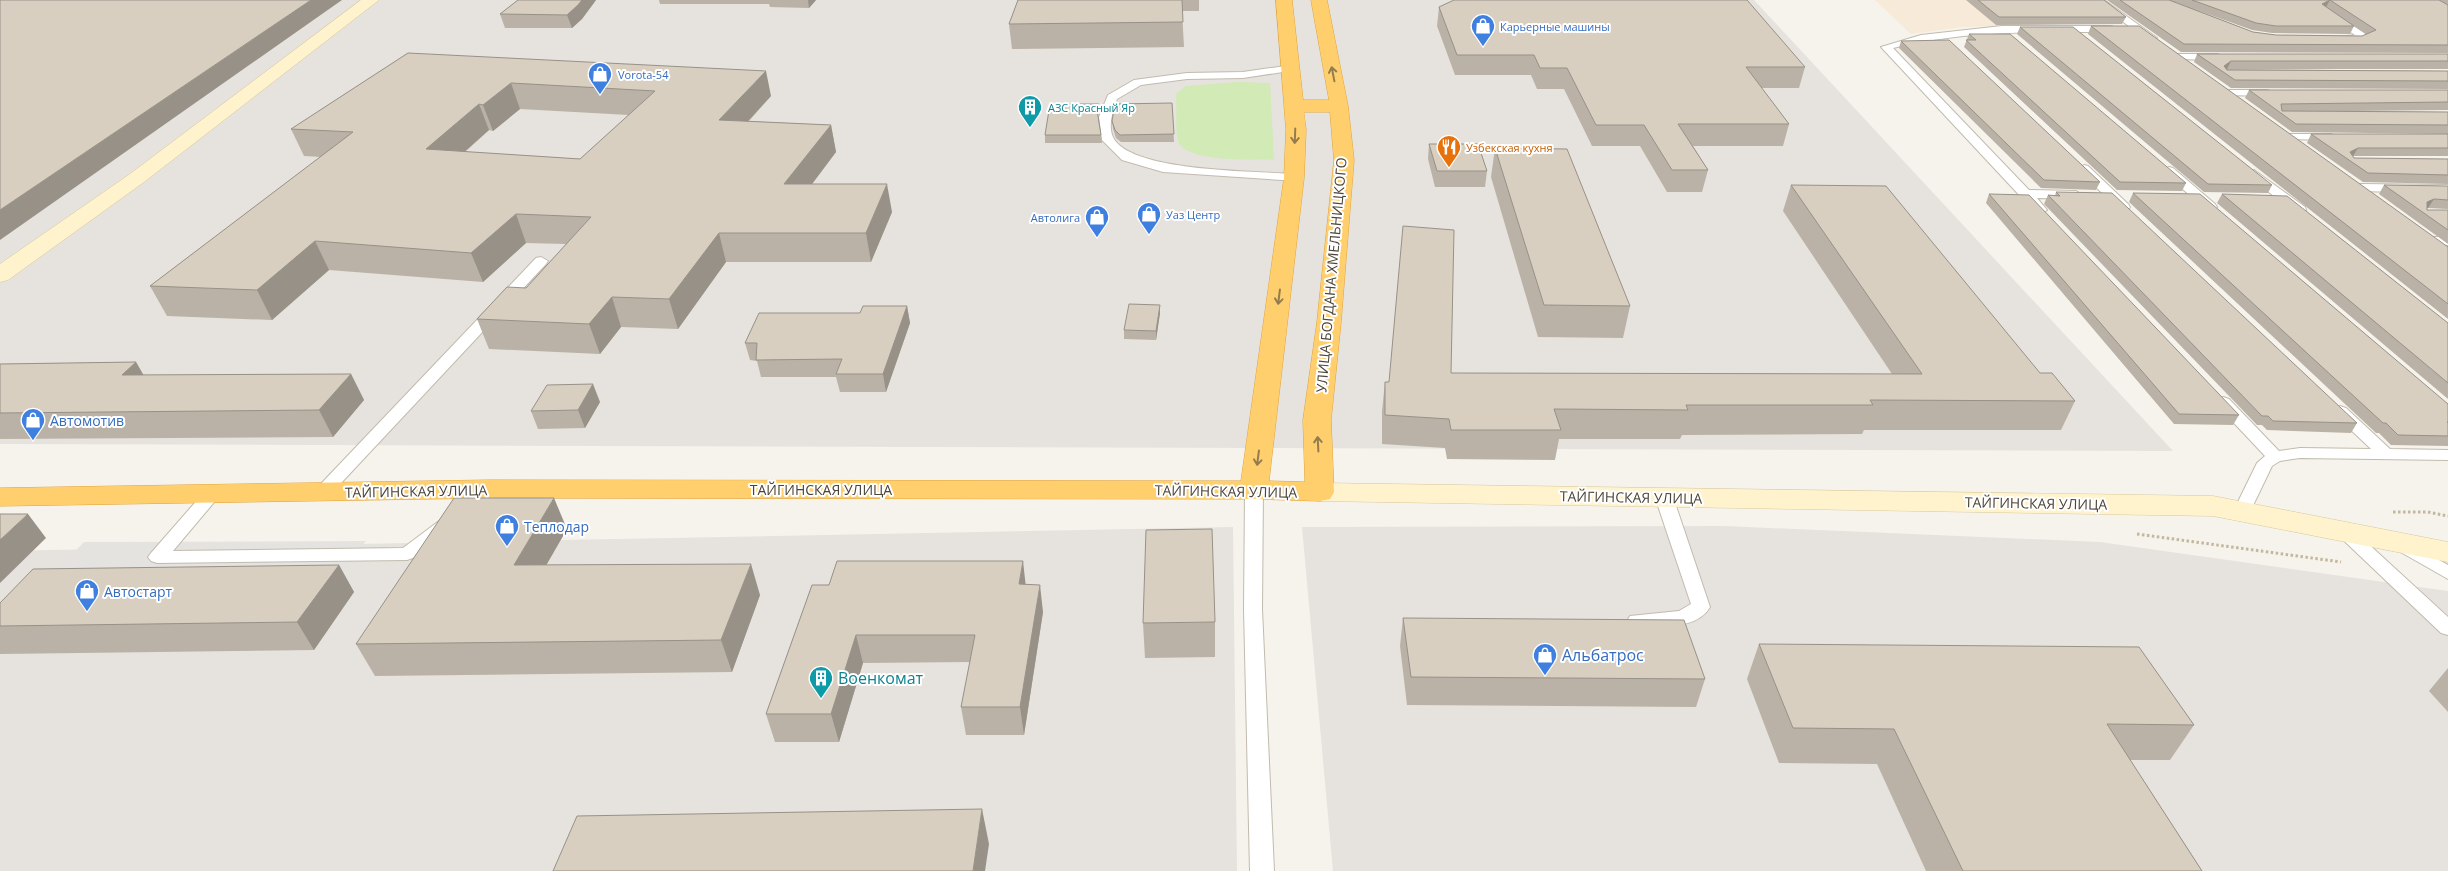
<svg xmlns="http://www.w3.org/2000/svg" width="2448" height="871" font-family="'Open Sans',sans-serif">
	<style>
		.commercial { fill: #f7ead8 }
		.industrial { fill: #e6e2dd }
		.green { fill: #d2eab5 }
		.parking { fill: #e5e3e0 }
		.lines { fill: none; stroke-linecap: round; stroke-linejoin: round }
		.lane-casing { stroke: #c2bbae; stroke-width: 2 }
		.secondary-casing { stroke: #d6c79b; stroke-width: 1 }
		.highway-casing { stroke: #e0a43c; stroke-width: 1 }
		.path { stroke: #c4b79f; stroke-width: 3; stroke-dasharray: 2.5 2.5; stroke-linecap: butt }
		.lane { fill: #fff; fill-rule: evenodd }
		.secondary { fill: #fff3cd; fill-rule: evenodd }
		.highway { fill: #ffcf6e; fill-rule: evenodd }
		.wall { fill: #bab2a6; fill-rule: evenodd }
		.shaded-wall { fill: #979187 }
		.building { fill: #d8cfc1; stroke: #979187; fill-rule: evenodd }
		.oneway { stroke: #937c4e }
		.labels { text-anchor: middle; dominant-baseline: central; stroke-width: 4; stroke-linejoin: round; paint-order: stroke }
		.far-shop-label { font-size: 11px; fill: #366cbe; stroke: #fff; text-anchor: start }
		.far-culture-label { font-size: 11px; fill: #0d838f; stroke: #fff; text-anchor: start }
		.far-food-label { font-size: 11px; fill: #c56008; stroke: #fff; text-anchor: start }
		.street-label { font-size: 14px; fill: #4b4439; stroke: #fff }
		.shop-label { font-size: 14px; fill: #366cbe; stroke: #fff; text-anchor: start }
		.near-shop-label { font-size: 16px; fill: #366cbe; stroke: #fff; text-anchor: start }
		.near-culture-label { font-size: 16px; fill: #0d838f; stroke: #fff; text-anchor: start }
	</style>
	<rect width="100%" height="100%" fill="#f6f3ec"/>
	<path class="commercial" d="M1875 0H2060L2069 24 1963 27 1911 34Z"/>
	<path class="industrial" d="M0 0H1754L2173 451 0 444Z
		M1724 526 2100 542 2448 591V871H1333L1302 527Z
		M1233 527 1237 871H0V551Z"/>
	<path class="green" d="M1236 82 1270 83 1274 160C1255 159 1185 163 1178 141 1175 130 1177 107 1176 94L1186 86Z"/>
	<path class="parking" d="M366 541 344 568 54 573 84 542Z"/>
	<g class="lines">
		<g class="lane-casing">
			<path id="lane" d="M2093 0H2104L2157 38 2152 41 2148 40Z
				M2334 14 2337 15 2370 37 2365 40 2340 41V37L2355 35 2331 19V15Z
				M2002 26H2112L2117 29 2112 32C2038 32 1965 30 1893 48L2029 190 2076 191 2082 195 2076 199 2037 198 2047 210 2041 214 2036 213 2021 197 1881 47 1921 35Z
				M2178 54H2218L2223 57 2218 60 2174 59V55Z
				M1292 65 1297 68 1296 70 1243 78 1187 79 1141 85 1117 99C1113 111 1107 127 1114 139 1134 172 1256 171 1294 174L1298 175 1300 178 1298 181 1163 172 1122 160 1102 140 1099 117 1108 95 1134 80 1187 73 1243 72Z
				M2228 90H2268L2273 93 2268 96 2224 95V91Z
				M2289 134H2331L2337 137 2331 140 2285 139 2283 137Z
				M2084 165 2088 166 2128 204 2130 207 2128 210H2120L2080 172 2078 169Z
				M2169 167 2173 168 2215 204 2217 207 2215 210H2207L2165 174 2163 171Z
				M2254 170 2305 207 2306 210 2305 213H2295L2250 177 2248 174Z
				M2360 184 2448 185V193L2356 191 2354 188 2356 185Z
				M2432 237H2448V245L2427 244 2425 241Z
				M541 257 548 261 546 264 328 497H316L313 493 316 489 536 258Z
				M2223 397 2229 399 2279 451 2300 448 2371 449 2334 414 2332 411 2340 406 2346 408 2390 449 2448 450V460L2300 458 2280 461 2272 466 2248 516H2236L2233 512 2257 463 2265 456 2217 405 2215 402Z
				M1254 484 1260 486 1263 490 1262 609 1274 871H1250L1244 609 1245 490 1248 486Z
				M212 488 218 490 221 494 173 551 403 548 439 521 445 519 451 521 454 525 413 558 407 560 157 563 151 561 148 557 151 553 206 490Z
				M1664 491 1670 493 1673 497 1710 607C1697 630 1660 626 1637 628L1630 626 1627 621 1630 616 1679 611 1691 604 1655 497 1658 493Z
				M2345 526 2351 528 2448 617V635L2441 633 2339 536 2336 532 2339 528Z
				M2403 540 2448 565V579L2397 550 2394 546 2397 542Z"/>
		</g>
		<g class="secondary-casing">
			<path id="secondary" d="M361 0H379L144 182 8 280 0 282V264L130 174Z
				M1320 483 2213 496 2448 542V562L2213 516 1320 501 1310 499 1306 492 1310 485Z"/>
		</g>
		<g class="highway-casing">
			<path id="highway" d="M1276 0H1292L1303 100H1329L1311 0H1327L1348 106 1354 160 1341 322 1331 420 1334 492 1330 499 1320 501 1254 499 490 498 0 506V488L490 480 1241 481 1284 178 1286 130ZM1304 112H1330L1334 160 1317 322 1303 420 1305 482 1269 481 1304 178 1306 130Z"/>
		</g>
		<path class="path" d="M2393 512H2428L2448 516
			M2137 534 2341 562"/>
		<use href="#lane" class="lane"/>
		<use href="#secondary" class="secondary"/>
		<use href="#highway" class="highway"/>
	</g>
	<path class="wall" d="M518 0H596L582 19 572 28H505L500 14Z
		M659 0H816L809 8 770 7 769 4H660Z
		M1018 0H1199V11H1182L1184 47 1012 49 1009 24Z
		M1966 0H2104L2126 17 2122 24 1996 25Z
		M2107 0H2439L2448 5V53L2181 52ZM2191 8 2252 30 2272 33 2350 34 2354 26 2333 12 2366 34 2362 36 2276 35 2253 32Z
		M2439 0H2448V5Z
		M1439 7 1805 67 1799 88H1761L1789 124 1783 146H1693L1708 170 1702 192H1667L1640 146H1592L1564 89H1537L1531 75H1455L1437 26Z
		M2091 26 2448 247V319L2088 34Z
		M2020 27 2272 185 2268 193 2204 192 2017 34Z
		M1969 34 2186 183 2182 191 2117 190 1964 47Z
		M1901 41 2100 182 2096 190 2041 188 1899 48Z
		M408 53 771 96 749 121 831 125 836 152 812 184 892 212 871 262H726L678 329 621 327 600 354 489 349 477 319 526 288 566 244 526 243 483 282 329 270 272 320 167 316 150 286 321 157 304 156 291 129ZM520 109 629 115 580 159 465 152 489 130 493 131Z
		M2197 54H2448V69H2227L2448 71V89L2231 88 2194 62Z
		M2249 90H2448V110L2356 111 2448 112V134L2292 132 2245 98Z
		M1172 103 1174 142H1121L1116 138 1113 129 1112 121Z
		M1099 104V111L1098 115 1101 135 1102 143H1045V135Z
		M2311 134H2448V156H2353L2354 158 2448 159V184L2363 182 2307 143Z
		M1429 144 1487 171 1485 187H1435L1428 159Z
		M1495 148 1630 306 1623 338 1538 337 1491 177Z
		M1791 185 2040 373 2075 401 2061 430H1864L1862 434 1682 435 1680 439H1559L1555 460 1447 459 1445 448 1382 444V411L1385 382H1389L1451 373 1892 374 1783 211Z
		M2384 185 2448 186V209L2427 208V210H2448V244L2379 194Z
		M2056 192 2357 423 2351 433 2267 430 2262 425H2257L2044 204 2048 195 2055 196Z
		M2133 193 2448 404V446L2391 445 2379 433H2376L2129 202Z
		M1989 194 2239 415 2233 425 2174 424 1986 203Z
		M2222 194 2448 323V399L2217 203Z
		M907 306 910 323 886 392H840L836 377H761L757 361 750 360 745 343 860 313Z
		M1160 313 1156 340 1124 339V330Z
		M136 362 143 375 351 374 364 400 333 437 0 439V364Z
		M600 402 585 428 538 429 531 411Z
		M567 529 546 565 760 595 732 672 375 676 356 644Z
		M339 565 354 592 314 650 0 654V603Z
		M1026 584 1043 612 1024 735H966L961 707 970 662 863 663 839 742H775L766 714 812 585Z
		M1403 618 1705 679 1696 707 1407 705 1400 646Z
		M1215 622V657L1145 658 1143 623Z
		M1759 644 2194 725 2170 760H2130L2202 871H1926L1877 764 1779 763 1747 679Z
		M2448 668V712L2429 691Z"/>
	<path class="shaded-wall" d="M311 0H342L0 240V210Z
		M582 0H596L582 19 572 28 567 15Z
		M808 0H816L809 8Z
		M2330 0 2326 7 2322 4Z
		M2231 61 2227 69 2223 72 2224 66Z
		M766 71 771 96 725 146 719 120Z
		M511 83 520 109 493 131 483 105Z
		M479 104 489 130 437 176 426 149Z
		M1099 104V111L1097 117V110Z
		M831 125 836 152 791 212 784 184Z
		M2358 148 2353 156 2348 160 2350 152Z
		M887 184 892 212 871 262 866 233Z
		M2434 199 2428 208 2421 210 2427 202Z
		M516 214 526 243 483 282 471 253Z
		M719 233 726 262 678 329 669 299Z
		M315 241 329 270 272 320 257 290Z
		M612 297 621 327 600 354 589 324Z
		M1160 305V313L1156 340V331Z
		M907 306 910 323 886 392 883 374Z
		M136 362 151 388 122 375Z
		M351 374 364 400 333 437 319 410Z
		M593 384 600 402 585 428 578 410Z
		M554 498 567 529 528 597 514 565Z
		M28 514 46 538 0 583V540Z
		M1023 561 1026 588 1019 584Z
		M751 564 760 595 732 672 721 640Z
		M339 565 354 592 314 650 297 622Z
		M1040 585 1043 612 1024 735 1020 707Z
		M856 635 863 663 839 742 831 714Z
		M982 809 989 844 985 871H973Z"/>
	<path class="building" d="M0 0H311L0 210Z
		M518 0H582L578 5 567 15 500 14Z
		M1018 0H1182L1183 22 1009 24Z
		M1454 0H1747L1805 67H1746L1789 124H1678L1708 170H1672L1644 125H1596L1567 68H1540L1534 55H1457L1439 7Z
		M1978 0H2104L2126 17H1999Z
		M2120 0H2169L2253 32 2276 35 2362 36 2376 30 2330 0 2322 4 2354 26H2276L2256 23 2192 0H2439L2448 5V45L2184 44Z
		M2091 26H2139L2448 247V304Z
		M2020 27H2073L2272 185 2208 184Z
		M1969 34H2010L2186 183 2120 182 1966 40H1976Z
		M1949 40 2100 182 2044 180 1901 41Z
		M408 53 766 71 719 120 831 125 784 184H887L866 233H719L669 299 612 297 589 324 477 319 507 287 526 288 591 217 516 214 471 253 315 241 257 290 150 286 353 132 291 129ZM511 83 655 91 580 159 426 149 479 104 483 105Z
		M2197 54H2448V61H2231L2224 66 2227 70 2448 71V81L2235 80Z
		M2249 90H2448V102L2281 104 2282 111 2448 112V125L2296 124Z
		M1172 103 1174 134 1120 135 1115 130 1112 121 1115 104Z
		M1050 104H1099L1097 110 1101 135H1045Z
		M2311 134H2448V148H2358L2350 152 2354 158 2448 159V175L2368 173Z
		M1429 144H1478L1487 171H1437Z
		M1495 148 1567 149 1630 306 1544 305Z
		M1791 185 1886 186 2040 373H2052L2075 401 1870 400 1873 405H1686L1688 410 1554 409 1561 430H1451L1449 419 1385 415V382H1389L1403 226 1454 230 1451 373 1922 374Z
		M2384 185 2448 186V200L2434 199 2427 202V210H2448V230Z
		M2056 192 2112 193 2357 423 2273 421 2268 416H2262L2048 195 2060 196Z
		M2133 193 2200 194 2448 404V422H2447L2448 423V436L2398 435 2386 423H2383Z
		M1989 194 2029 195 2239 415 2179 414Z
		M2222 194 2287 196 2448 323V383Z
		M1129 304 1160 305 1156 331 1124 330Z
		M863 306H907L883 374H836L842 359 756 360 757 343H745L759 313H860Z
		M136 362 122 375 351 374 319 410 0 413V364Z
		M593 384 578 410 531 411 547 385Z
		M454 498H554L514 565 751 564 721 640 356 644Z
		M0 514H28L0 540Z
		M1212 529 1215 622 1143 623 1146 530Z
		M837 561H1023L1019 584 1040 585 1020 707H961L975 635H856L831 714H766L812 585H829Z
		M339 565 297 622 0 626V603L33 569Z
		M1403 618 1684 620 1705 679 1411 677Z
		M1759 644 2139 647 2194 725 2107 724 2202 871H1963L1894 729 1793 728Z
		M982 809 973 871H553L577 816Z"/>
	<defs><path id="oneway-shaft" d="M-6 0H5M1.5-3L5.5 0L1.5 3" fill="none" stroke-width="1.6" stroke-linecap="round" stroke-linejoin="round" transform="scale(1.25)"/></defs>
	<g class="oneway">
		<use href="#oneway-shaft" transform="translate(1333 74) rotate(-101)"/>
		<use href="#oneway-shaft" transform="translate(1295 136) rotate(92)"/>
		<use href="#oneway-shaft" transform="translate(1279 297) rotate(97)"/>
		<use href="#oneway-shaft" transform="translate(1318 444) rotate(-93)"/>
		<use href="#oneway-shaft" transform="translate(1258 458) rotate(97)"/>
	</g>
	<defs>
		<g id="shop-pin" transform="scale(1.25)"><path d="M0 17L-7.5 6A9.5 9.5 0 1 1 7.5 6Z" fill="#3f7fe0" stroke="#fff"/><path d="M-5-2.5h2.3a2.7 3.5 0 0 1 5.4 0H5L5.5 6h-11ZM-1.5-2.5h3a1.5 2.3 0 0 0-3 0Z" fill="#fff"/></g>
		<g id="building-pin" transform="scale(1.25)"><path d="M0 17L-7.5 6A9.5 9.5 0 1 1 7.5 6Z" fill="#0f9aa8" stroke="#fff"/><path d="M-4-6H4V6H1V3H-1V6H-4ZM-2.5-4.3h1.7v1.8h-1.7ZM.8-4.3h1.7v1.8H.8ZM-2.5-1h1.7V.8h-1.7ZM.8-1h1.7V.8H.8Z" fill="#fff"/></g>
		<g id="restaurant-pin" transform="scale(1.25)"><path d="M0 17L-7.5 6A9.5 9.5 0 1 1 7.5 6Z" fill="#e8710a" stroke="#fff"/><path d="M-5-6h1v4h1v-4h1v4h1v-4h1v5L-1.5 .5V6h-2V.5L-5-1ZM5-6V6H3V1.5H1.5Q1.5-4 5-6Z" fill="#fff"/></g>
	</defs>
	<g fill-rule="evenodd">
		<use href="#shop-pin" x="1483" y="26"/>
		<use href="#shop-pin" x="600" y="74"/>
		<use href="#building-pin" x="1030" y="107"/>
		<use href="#restaurant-pin" x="1449" y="147"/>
		<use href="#shop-pin" x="1149" y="214"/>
		<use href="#shop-pin" x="1097" y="217"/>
		<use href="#shop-pin" x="33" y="420"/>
		<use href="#shop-pin" x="507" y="526"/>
		<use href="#shop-pin" x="87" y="591"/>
		<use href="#shop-pin" x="1545" y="655"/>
		<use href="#building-pin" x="821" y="678"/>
	</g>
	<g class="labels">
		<g class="far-shop-label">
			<text x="1500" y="26">Карьерные машины</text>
			<text x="618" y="74">Vorota-54</text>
			<text x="1166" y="214">Уаз Центр</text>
			<text x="1080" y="217" text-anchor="end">Автолига</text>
		</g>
		<g class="far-culture-label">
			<text x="1048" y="107">АЗС Красный Яр</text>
		</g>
		<g class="far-food-label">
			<text x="1466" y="147">Узбекская кухня</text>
		</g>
		<g class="street-label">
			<text transform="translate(1331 275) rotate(-85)">УЛИЦА БОГДАНА ХМЕЛЬНИЦКОГО</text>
			<text x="821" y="489">ТАЙГИНСКАЯ УЛИЦА</text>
			<text transform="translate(416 491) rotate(-1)">ТАЙГИНСКАЯ УЛИЦА</text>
			<text transform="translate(1226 491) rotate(1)">ТАЙГИНСКАЯ УЛИЦА</text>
			<text transform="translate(1631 497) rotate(1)">ТАЙГИНСКАЯ УЛИЦА</text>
			<text transform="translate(2036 503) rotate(1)">ТАЙГИНСКАЯ УЛИЦА</text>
		</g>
		<g class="shop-label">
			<text x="50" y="420">Автомотив</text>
			<text x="524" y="526">Теплодар</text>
			<text x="104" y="591">Автостарт</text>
		</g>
		<g class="near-shop-label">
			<text x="1562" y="655">Альбатрос</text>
		</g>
		<g class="near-culture-label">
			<text x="838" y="678">Военкомат</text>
		</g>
	</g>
</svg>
